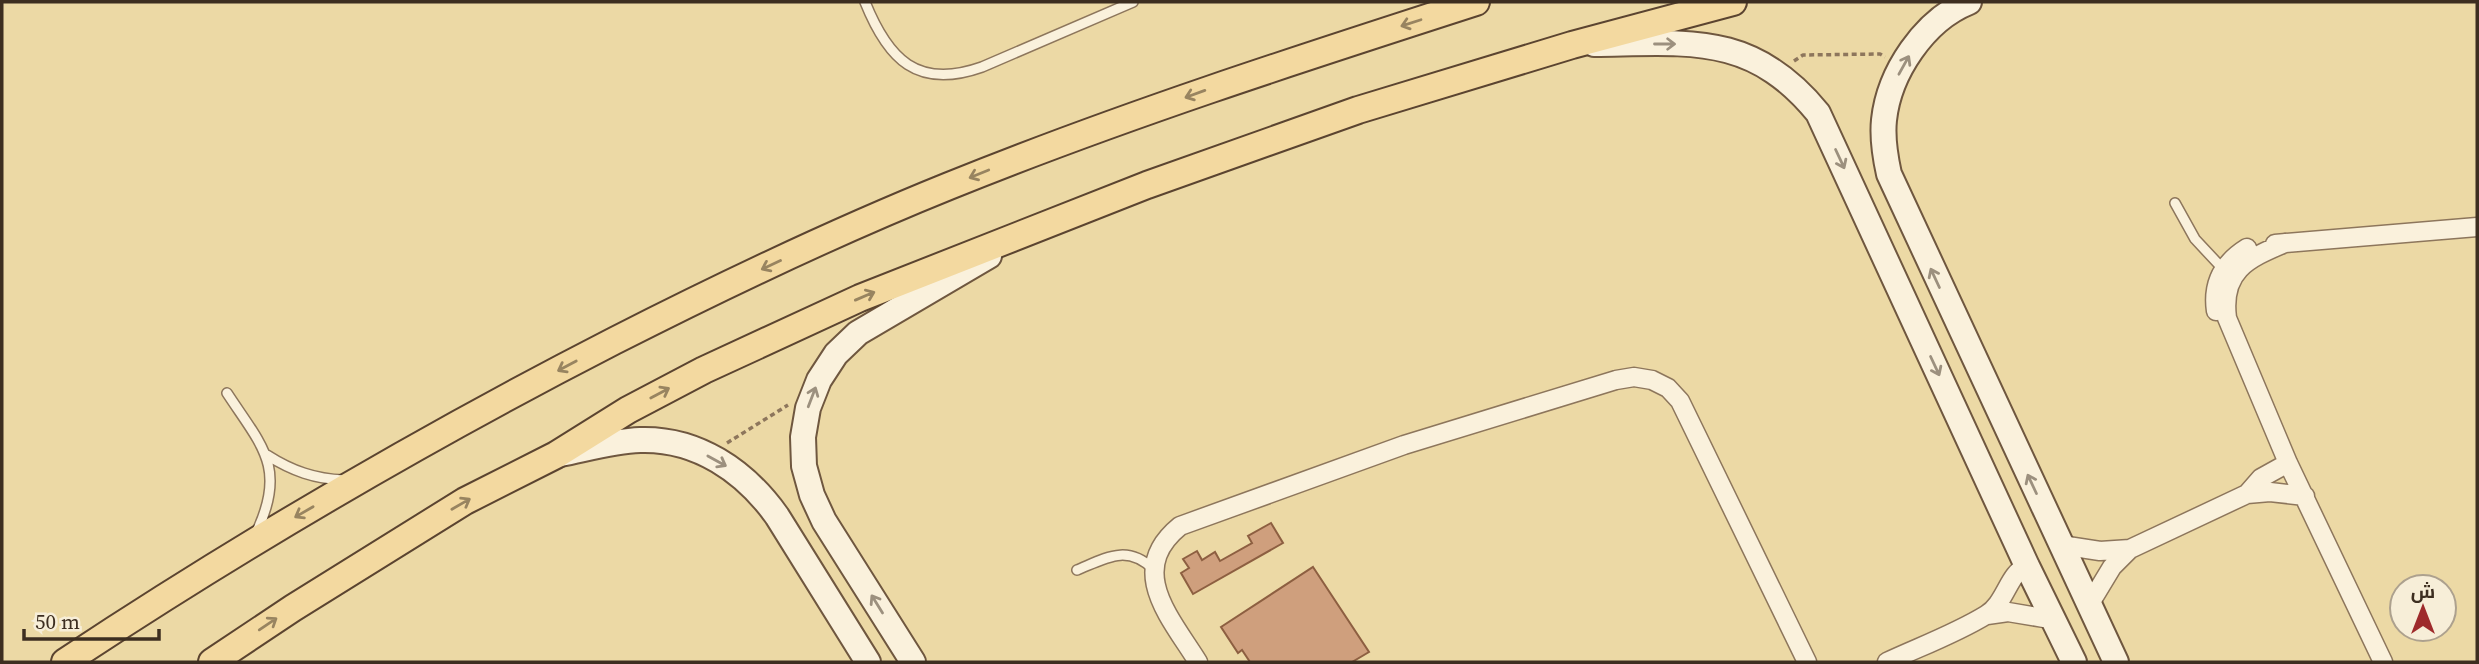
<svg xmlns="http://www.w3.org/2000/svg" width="2479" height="664" font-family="'Source Serif 4',Cairo,serif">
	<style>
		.sand { fill: #ecd9a5; fill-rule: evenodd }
		.building { fill: #cf9f7d; stroke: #8d5f41; stroke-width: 2 }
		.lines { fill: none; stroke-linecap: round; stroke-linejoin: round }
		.lane-casing { stroke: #8d765c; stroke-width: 12 }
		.street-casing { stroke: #8d765c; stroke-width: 21 }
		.secondary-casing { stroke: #6f573f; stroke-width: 28 }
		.primary-casing { stroke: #5b4430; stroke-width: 30 }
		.path { stroke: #8d765c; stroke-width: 3.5; stroke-dasharray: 5 3.5; stroke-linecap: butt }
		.lane { stroke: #faf1dc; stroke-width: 9 }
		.street { stroke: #faf1dc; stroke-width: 18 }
		.secondary { stroke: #faf1dc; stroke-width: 24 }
		.primary { stroke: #f3d9a0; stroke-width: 26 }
		.oneway { stroke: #988460 }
		.oneway2 { stroke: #9c907e }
	</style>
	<rect width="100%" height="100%" fill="#f0e4c8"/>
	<path class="sand" d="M2 2H2477V662H2ZM2402 587H2444V629H2402Z"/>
	<path class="building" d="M1271 523 1283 543 1193 594 1181 573 1189 568 1183 559 1197 551 1202 560 1215 552 1220 561 1252 543 1248 536Z
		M1313 567 1369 652 1352 662H1250L1242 650 1238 653 1221 627Z"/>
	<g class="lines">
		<g class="lane-casing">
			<path id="lane" d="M865 2C888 59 917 90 982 67L1133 2
				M2175 203 2195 239 2223 269
				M227 393C261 445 287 467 257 531
				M267 455C292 471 315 479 344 480
				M1077 570C1106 558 1127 544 1153 569"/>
		</g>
		<g class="street-casing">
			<path id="street" d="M2285 243C2247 259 2221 271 2227 318L2288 463 2383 662
				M2275 244 2477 227
				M2216 311C2212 283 2223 263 2247 248
				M2247 494 2261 478 2288 463
				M2061 545 2100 551 2130 549
				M2089 605 2112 567 2130 549 2247 494 2270 492 2305 496
				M1987 615 2008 612 2044 618 2053 617
				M1198 662C1170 617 1126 570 1180 526L1404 445 1616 380 1634 377 1652 380 1668 388 1680 401 1807 662
				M1887 662C1919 647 1955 634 1986 615 2006 603 2008 573 2027 566"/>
		</g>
		<g class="secondary-casing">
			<path id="secondary" d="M1969 2C1924 20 1889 73 1884 120 1882 139 1885 156 1889 174L2116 662
				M1594 44C1688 43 1752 32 1818 113L2027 566 2074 662
				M560 454C586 449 613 441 640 440 697 438 745 471 777 516L868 662
				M913 662 824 521 812 495 804 466 803 437 808 408 819 380 836 354 858 333 989 256"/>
		</g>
		<g class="primary-casing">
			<path id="primary" d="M65 662C242 545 425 438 614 341 724 285 835 232 949 186 1122 116 1299 59 1476 2
				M212 662 293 608 465 501 556 455 628 410 704 370 860 298 1147 185 1358 110 1572 45 1733 2"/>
		</g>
		<path class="path" d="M1794 61 1803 55 1880 54 1885 57
			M727 443 788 405"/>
		<use href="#lane" class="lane"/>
		<use href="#street" class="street"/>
		<use href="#secondary" class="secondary"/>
		<use href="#primary" class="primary"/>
	</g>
	<defs><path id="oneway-shaft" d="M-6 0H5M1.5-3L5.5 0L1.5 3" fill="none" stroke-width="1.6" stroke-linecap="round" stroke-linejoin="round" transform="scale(1.75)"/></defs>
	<g class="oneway">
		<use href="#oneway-shaft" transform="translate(1411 23) rotate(162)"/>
		<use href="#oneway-shaft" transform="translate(1195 94) rotate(160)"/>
		<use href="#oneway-shaft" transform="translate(979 174) rotate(158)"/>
		<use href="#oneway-shaft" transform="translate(771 265) rotate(155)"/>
		<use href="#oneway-shaft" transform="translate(865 296) rotate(-23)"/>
		<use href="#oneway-shaft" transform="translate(567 366) rotate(152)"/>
		<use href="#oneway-shaft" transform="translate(660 393) rotate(-28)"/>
		<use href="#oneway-shaft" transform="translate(461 504) rotate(-30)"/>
		<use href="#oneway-shaft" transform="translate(304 512) rotate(150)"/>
		<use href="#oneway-shaft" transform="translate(268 624) rotate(-34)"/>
	</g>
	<g class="oneway2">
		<use href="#oneway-shaft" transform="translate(1665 44)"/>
		<use href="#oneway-shaft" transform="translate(1904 65) rotate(-61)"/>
		<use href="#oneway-shaft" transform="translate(1840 159) rotate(65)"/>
		<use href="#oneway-shaft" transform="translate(1935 278) rotate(-115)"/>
		<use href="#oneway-shaft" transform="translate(1935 366) rotate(65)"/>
		<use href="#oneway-shaft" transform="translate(812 397) rotate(-69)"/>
		<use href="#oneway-shaft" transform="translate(717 461) rotate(29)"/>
		<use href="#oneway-shaft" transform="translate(2032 484) rotate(-115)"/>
		<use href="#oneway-shaft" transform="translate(877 604) rotate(-122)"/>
	</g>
	<rect width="2479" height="664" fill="none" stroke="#3d2e20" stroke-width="7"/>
	<g transform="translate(2423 608)"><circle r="33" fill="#f7eed8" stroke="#ada18e" stroke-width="2"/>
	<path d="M0-5L12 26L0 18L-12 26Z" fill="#9e2a2b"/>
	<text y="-10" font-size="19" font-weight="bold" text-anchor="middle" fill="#3d2e20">ش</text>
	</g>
	<path d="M24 629v10h135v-10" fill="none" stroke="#3d2e20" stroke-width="3.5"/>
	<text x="35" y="629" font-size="21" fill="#3d2e20" stroke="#f7eed8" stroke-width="5" paint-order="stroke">50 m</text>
</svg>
